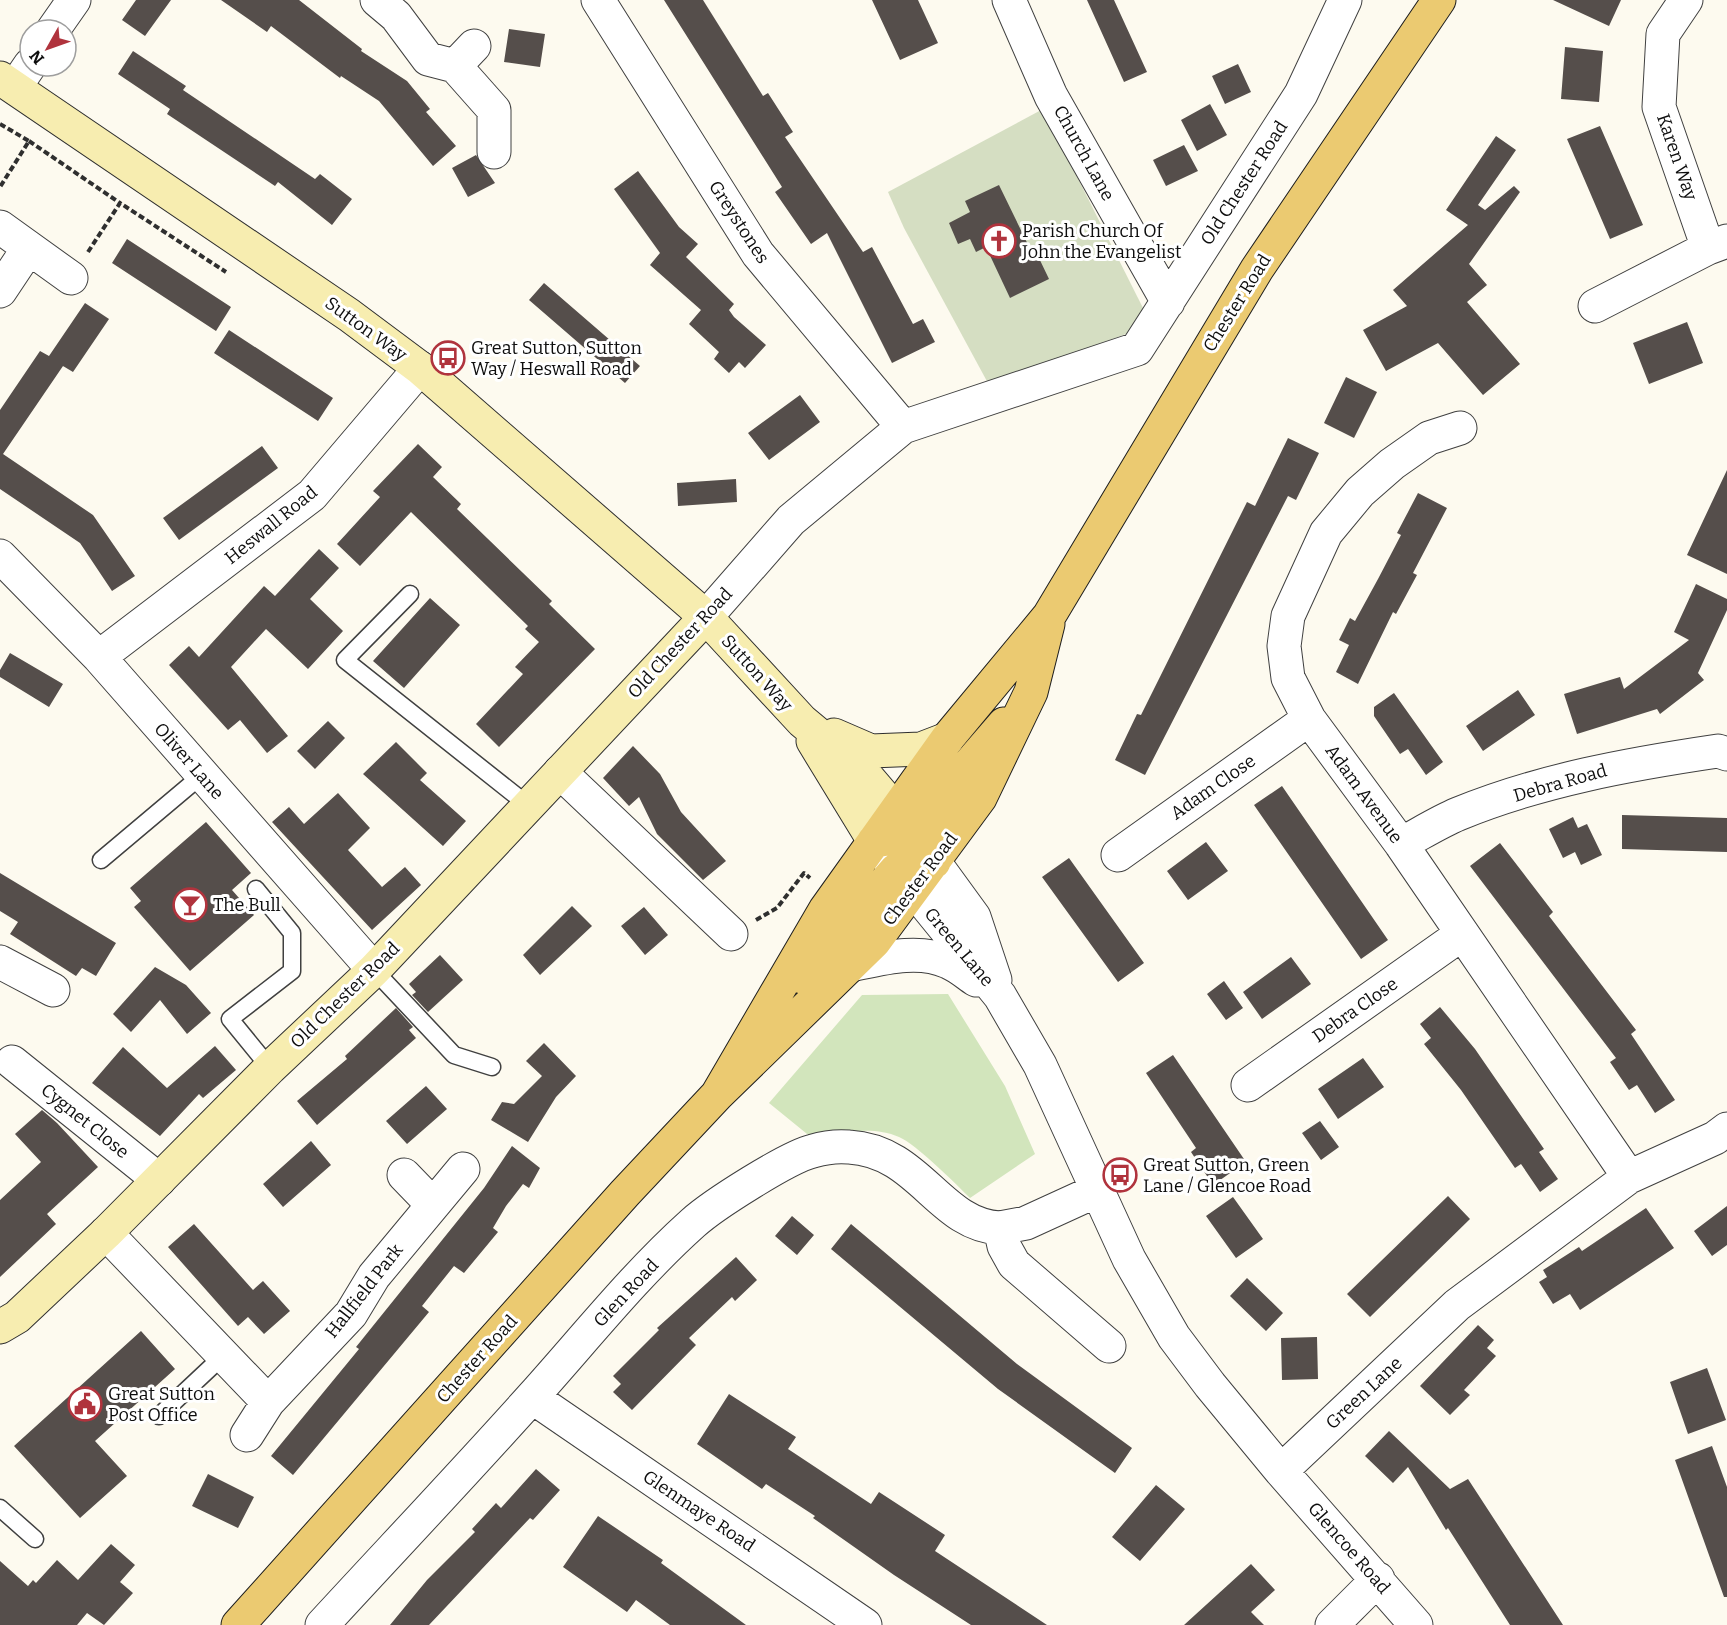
<svg xmlns="http://www.w3.org/2000/svg" width="1727" height="1625" font-family="Bitter,serif">
	<style>
		.green { fill: #d2e5bc }
		.cemetery { fill: #d5dec2 }
		.building { fill: #554e4b }
		.lines { fill: none; stroke-linecap: round; stroke-linejoin: round }
		.service-casing { stroke: #404040; stroke-width: 19 }
		.minor-casing { stroke: #404040; stroke-width: 35 }
		.secondary-casing { stroke: #2f2f2f; stroke-width: 35 }
		.primary-casing { stroke: #1e1e1e; stroke-width: 35 }
		.path { stroke: #2f2f2f; stroke-width: 4; stroke-dasharray: 6 3; stroke-linecap: butt }
		.service { stroke: #fff; stroke-width: 16 }
		.minor { stroke: #fff; stroke-width: 33 }
		.secondary { stroke: #f7edb0; stroke-width: 33 }
		.primary { stroke: #ebca71; stroke-width: 33 }
		.labels { text-anchor: middle; dominant-baseline: central; stroke-width: 6; stroke-linejoin: round; paint-order: stroke }
		.street-label { font-size: 18px; fill: #0d0d0d; stroke: #fff }
		.poi-label { font-size: 18px; fill: #0d0d0d; stroke: #fff; text-anchor: start }
	</style>
	<rect width="100%" height="100%" fill="#fdfaef"/>
	<path class="green" d="M948 994 1005 1086 1035 1154 970 1198C956 1184 916 1144 899 1137 872 1125 840 1133 812 1138L769 1103 862 995Z"/>
	<path class="cemetery" d="M1043 109 1144 310 1134 331 989 385 904 228 888 192Z"/>
	<path class="building" d="M136 0H171L145 36 122 20Z
		M221 0H299L362 49 361 51 407 81 430 109 426 112 456 146 433 166 379 101 341 76 340 78 271 26 267 32Z
		M664 0H703L763 96 768 93 793 132 785 137 863 252 872 247 913 324 923 319 935 342 892 363 827 233 811 244 775 192 782 187Z
		M872 0H918L938 43 900 60Z
		M1087 0H1114L1147 72 1124 82Z
		M1553 0H1621L1609 26Z
		M509 29 545 34 540 67 504 62Z
		M1565 47 1603 51 1599 102 1561 99Z
		M133 51 186 86 183 90 315 179 320 174 352 199 332 225 278 182 275 186 167 114 170 109 118 74Z
		M1238 64 1251 92 1225 104 1212 76Z
		M1210 104 1227 135 1197 151 1181 120Z
		M1600 126 1643 225 1610 239 1567 139Z
		M1496 136 1516 150 1478 205 1485 210 1514 186 1520 192 1469 264 1487 285 1467 302 1520 364 1483 395 1438 343 1386 371 1363 330 1407 306 1393 290 1468 225 1446 210Z
		M1184 145 1198 171 1166 186 1153 160Z
		M476 155 495 183 468 197 452 168Z
		M638 171 679 227 698 244 686 257 734 304 729 310 734 317 766 345 745 368 739 362 729 373 714 359 719 352 689 324 701 310 650 265 660 253 614 189Z
		M999 185 1033 255 1037 254 1049 279 1010 298 986 247 976 252 970 239 958 244 949 223 970 212 965 201Z
		M127 239 231 307 216 331 112 263Z
		M544 283 640 366 625 383 529 300Z
		M85 303 109 319 73 372 58 363 63 366 3 454 93 515 135 576 112 591 80 543 0 489V410L40 351 49 356Z
		M1687 322 1703 363 1649 384 1633 343Z
		M229 330 333 398 318 421 214 353Z
		M1346 377 1377 392 1354 438 1324 423Z
		M800 395 820 422 769 460 748 433Z
		M1288 438 1319 453 1296 500 1288 496 1145 775 1115 760 1137 714 1141 715 1247 502 1255 506Z
		M418 444 442 467 433 477 461 504 457 509 552 601 549 604 595 649 499 747 476 724 523 674 515 667 539 642 525 629 528 626 411 512 360 566 337 544 380 497 373 491Z
		M262 446 278 468 179 540 163 518Z
		M1727 470V574L1687 555Z
		M736 479 737 502 678 506 677 483Z
		M1418 493 1447 508 1413 573 1417 575 1396 614 1393 612 1358 684 1336 672 1349 645 1339 640 1350 618 1355 621 1378 579 1401 535 1397 533Z
		M319 549 339 568 310 599 343 631 308 669 266 629 231 667 288 736 267 753 240 720 228 730 169 665 189 646 199 657 264 586 275 596Z
		M1696 584 1727 599V610L1698 673 1704 680 1660 714 1657 709 1577 734 1564 694 1620 677 1624 689 1689 640 1674 632Z
		M430 598 460 625 404 688 373 661Z
		M10 653 63 684 49 707 0 677V670Z
		M1518 690 1535 715 1483 751 1466 726Z
		M1394 693 1443 762 1426 775 1408 749 1400 754 1374 716V707Z
		M328 721 345 738 315 769 297 751Z
		M396 742 427 773 420 780 466 821 443 846 363 774Z
		M633 746 660 774 681 812 726 861 703 880 657 834 639 797 629 806 603 778Z
		M1282 786 1388 940 1361 959 1254 805Z
		M338 793 370 828 348 850 382 887 405 867 421 885 372 930 272 822 289 807 304 824Z
		M1622 815 1727 818V852L1622 849Z
		M1573 817 1578 828 1587 824 1602 855 1581 865 1575 852 1563 858 1549 829Z
		M206 822 251 873 232 890 254 915 190 971 134 907 141 901 130 888Z
		M1206 842 1228 871 1188 900 1167 871Z
		M1500 843 1553 912 1549 916 1636 1030 1631 1034 1675 1100 1655 1113 1637 1085 1629 1090 1610 1062 1616 1058 1470 866Z
		M1069 858 1144 963 1118 982 1042 877Z
		M0 873 116 943 96 976 82 968 76 976 10 934 18 922 0 911Z
		M572 906 592 926 540 975 523 955Z
		M644 907 668 935 645 955 621 926Z
		M440 955 463 980 428 1012 412 995 416 992 409 984Z
		M1291 957 1311 984 1262 1019 1243 992Z
		M155 967 186 985 211 1013 187 1034 160 1000 131 1032 113 1014Z
		M1224 981 1243 1008 1226 1020 1207 994Z
		M1440 1007 1475 1049 1544 1149 1539 1152 1558 1179 1540 1192 1521 1164 1515 1168 1461 1090 1424 1044 1431 1038 1420 1024Z
		M396 1008 413 1027 409 1030 416 1038 317 1125 297 1101 347 1059 345 1056Z
		M544 1043 576 1076 556 1097 528 1142 491 1120 502 1102 514 1104 542 1076 526 1061Z
		M215 1046 236 1070 203 1098 199 1094 160 1136 92 1083 123 1047 167 1088Z
		M1173 1055 1246 1162 1213 1185 1191 1152 1196 1148 1146 1073Z
		M1363 1058 1384 1087 1338 1119 1318 1089Z
		M426 1086 447 1109 407 1144 386 1121Z
		M42 1110 57 1123 98 1167 47 1214 56 1224 0 1277V1200L41 1162 15 1134Z
		M1320 1121 1339 1147 1321 1160 1302 1133Z
		M311 1141 331 1165 283 1207 263 1184Z
		M512 1146 540 1168 529 1188 523 1184 506 1206 493 1228 498 1232 464 1273 454 1266 422 1306 429 1312 293 1475 271 1456 359 1349 356 1347 484 1188Z
		M1448 1196 1470 1219 1370 1317 1347 1294Z
		M1233 1197 1263 1239 1236 1258 1206 1216Z
		M1727 1206V1245L1712 1256 1694 1231Z
		M1646 1208 1674 1248 1580 1310 1570 1294 1553 1304 1539 1282 1547 1277 1543 1270 1579 1247 1582 1251Z
		M792 1216 814 1235 797 1255 775 1236Z
		M194 1224 253 1290 263 1281 290 1311 264 1334 248 1317 238 1326 168 1247Z
		M851 1224 1017 1364 1132 1448 1115 1473 998 1389 831 1249Z
		M736 1257 757 1280 735 1301 732 1297 689 1338 696 1345 632 1410 613 1392 621 1384 613 1376 659 1330 657 1328Z
		M1247 1278 1283 1313 1266 1331 1230 1296Z
		M1478 1325 1494 1340 1487 1348 1496 1356 1464 1390 1470 1395 1450 1415 1420 1386Z
		M141 1331 175 1369 95 1441 127 1476 80 1518 14 1446Z
		M1317 1337 1318 1379 1282 1380 1281 1338Z
		M1707 1368 1726 1420 1688 1434 1670 1382Z
		M729 1394 796 1437 788 1449 871 1504 879 1492 945 1535 935 1551 1047 1625H971L894 1575 813 1518 815 1516 766 1484 762 1489 697 1444Z
		M1389 1431 1450 1489 1468 1479 1563 1625H1510L1448 1528 1446 1530 1408 1467 1393 1483 1365 1456Z
		M1712 1446 1727 1487V1597H1724L1675 1460Z
		M536 1469 560 1490 533 1520 530 1518 429 1625H390L427 1580 475 1532 472 1529 496 1503 501 1508Z
		M208 1474 254 1497 238 1528 192 1506Z
		M1156 1485 1185 1509 1140 1561 1112 1537Z
		M598 1516 663 1560 661 1563 746 1625H670L636 1600 627 1612 563 1567Z
		M111 1544 135 1565 120 1582 133 1593 104 1625 87 1613 77 1625H0V1561L28 1586 33 1580 36 1583 57 1560 78 1580Z
		M1251 1564 1275 1590 1251 1612 1264 1625H1184Z"/>
	<g class="lines">
		<g class="service-casing">
			<path id="service" d="M410 594 345 660 529 806
				M101 860 202 775
				M256 889 292 933V971L230 1019 270 1068
				M374 970 454 1055 492 1067
				M159 1416 224 1355
				M0 1508 35 1539"/>
		</g>
		<g class="minor-casing">
			<path id="minor" d="M377 0 396 16 428 59 455 66 494 110V152
				M598 0 758 254 903 427
				M1009 0 1051 96 1168 302
				M1686 0 1663 34 1659 107 1708 248
				M53 30 74 0
				M455 66 474 46
				M15 87 30 65
				M0 227 71 278
				M0 291 28 249
				M1595 306 1708 248 1727 241
				M1460 428 1429 438 1392 464 1360 492 1326 533 1288 616 1284 646 1288 678 1309 719 1401 844 1629 1177
				M0 556 99 657 374 970
				M706 617 791 520 903 427 1137 349 1301 94 1345 0
				M99 657 312 495 420 368
				M560 772 731 934
				M874 841 1000 996 1040 1065 1129 1259 1174 1337 1210 1385 1281 1471 1416 1625
				M1401 844C1420 834 1439 822 1458 814 1541 780 1630 764 1718 751L1727 754
				M1118 855 1309 719
				M934 862 974 917 995 980
				M0 962 53 990
				M850 965C880 959 918 948 948 962 958 966 967 974 976 980
				M12 1062 159 1180
				M1248 1085 1462 934
				M404 1175 433 1205
				M1096 1191 1026 1223 1000 1228 1004 1246 1014 1264 1109 1346
				M106 1233 268 1402
				M532 1397 865 1625
				M247 1435 268 1402 351 1314 374 1276 463 1169
				M1281 1471 1457 1305 1629 1177 1715 1138 1727 1129
				M322 1625C392 1549 464 1473 533 1396 586 1337 635 1275 693 1223 713 1205 788 1157 813 1151 823 1148 838 1146 849 1147 920 1151 939 1225 1000 1228
				M1332 1625 1378 1579"/>
		</g>
		<g class="secondary-casing">
			<path id="secondary" d="M0 78 349 315 420 368 706 617 802 721 862 771 914 832
				M834 735 871 751 921 749 947 739
				M813 741 874 841
				M0 1327 17 1317 106 1233 270 1068 374 970 706 617"/>
		</g>
		<g class="primary-casing">
			<path id="primary" d="M874 841 917 835 954 782 1004 724
				M802 977 896 870 934 862
				M717 1095 825 910 947 739 1049 616 1257 269 1439 0
				M238 1625 625 1193 717 1095 874 942 980 798 1031 692 1048 624"/>
		</g>
		<path class="path" d="M0 124 29 141 0 187
			M29 141 120 203
			M88 252 120 203 226 272
			M756 920 777 908 804 873 810 878"/>
		<use href="#service" class="service"/>
		<use href="#minor" class="minor"/>
		<use href="#secondary" class="secondary"/>
		<use href="#primary" class="primary"/>
	</g>
	<defs>
		<g id="church-ring" transform="scale(1.725)"><circle r="9.5" fill="#fff" stroke="#b0333d" stroke-width="1.5"/><path d="M-1.2-6h2.4v3.5h3.3v2.4h-3.3V6h-2.4V-.1h-3.3v-2.4h3.3Z" fill="#b0333d"/></g>
		<g id="bus-ring" transform="scale(1.725)"><circle r="9.5" fill="#fff" stroke="#b0333d" stroke-width="1.5"/><path d="M-5-6H5V4H4V6H2V4H-2V6H-4V4H-5ZM-3.5-4V0h7V-4ZM-3.5 1.2v1.5H-2V1.2ZM2 1.2v1.5H3.5V1.2Z" fill="#b0333d"/></g>
		<g id="bar-ring" transform="scale(1.725)"><circle r="9.5" fill="#fff" stroke="#b0333d" stroke-width="1.5"/><path d="M-6-5H6L.8 .8V4.5H3.5V6h-7V4.5H-.8V.8Z" fill="#b0333d"/></g>
		<g id="civic-ring" transform="scale(1.725)"><circle r="9.5" fill="#fff" stroke="#b0333d" stroke-width="1.5"/><path d="M-.6-6.5H3V-4.5H.6V-3L4-1V1h2V6H-6V1h2V-1L-.6-3ZM-1.2 2.5V6h2.4V2.5Z" fill="#b0333d"/></g>
	</defs>
	<g fill-rule="evenodd">
		<use href="#church-ring" x="999" y="241"/>
		<use href="#bus-ring" x="448" y="358"/>
		<use href="#bar-ring" x="190" y="905"/>
		<use href="#bus-ring" x="1120" y="1175"/>
		<use href="#civic-ring" x="85" y="1404"/>
	</g>
	<g class="labels">
		<g class="street-label">
			<text transform="translate(1084 153) rotate(61)">Church Lane</text>
			<text transform="translate(1677 157) rotate(71)">Karen Way</text>
			<text transform="translate(1244 183) rotate(-57)">Old Chester Road</text>
			<text transform="translate(739 222) rotate(57)">Greystones</text>
			<text transform="translate(1237 303) rotate(-58)">Chester Road</text>
			<text transform="translate(366 329) rotate(36)">Sutton Way</text>
			<text transform="translate(271 525) rotate(-39)">Heswall Road</text>
			<text transform="translate(680 643) rotate(-47)">Old Chester Road</text>
			<text transform="translate(757 673) rotate(48)">Sutton Way</text>
			<text transform="translate(189 761) rotate(49)">Oliver Lane</text>
			<text transform="translate(1560 783) rotate(-16)">Debra Road</text>
			<text transform="translate(1213 787) rotate(-35)">Adam Close</text>
			<text transform="translate(1364 794) rotate(54)">Adam Avenue</text>
			<text transform="translate(920 879) rotate(-53)">Chester Road</text>
			<text transform="translate(959 947) rotate(50)">Green Lane</text>
			<text transform="translate(345 995) rotate(-44)">Old Chester Road</text>
			<text transform="translate(1355 1010) rotate(-35)">Debra Close</text>
			<text transform="translate(85 1121) rotate(39)">Cygnet Close</text>
			<text transform="translate(364 1291) rotate(-52)">Hallfield Park</text>
			<text transform="translate(626 1293) rotate(-47)">Glen Road</text>
			<text transform="translate(477 1359) rotate(-48)">Chester Road</text>
			<text transform="translate(1364 1393) rotate(-43)">Green Lane</text>
			<text transform="translate(699 1511) rotate(34)">Glenmaye Road</text>
			<text transform="translate(1349 1548) rotate(49)">Glencoe Road</text>
		</g>
		<g class="poi-label">
			<text x="1022" y="231">Parish Church Of<tspan x="1022" dy="21">John the Evangelist</tspan></text>
			<text x="471" y="348">Great Sutton, Sutton<tspan x="471" dy="21">Way / Heswall Road</tspan></text>
			<text x="213" y="905">The Bull</text>
			<text x="1143" y="1165">Great Sutton, Green<tspan x="1143" dy="21">Lane / Glencoe Road</tspan></text>
			<text x="108" y="1394">Great Sutton<tspan x="108" dy="21">Post Office</tspan></text>
		</g>
	</g>
	<g transform="translate(48 48) rotate(230)"><circle r="28" fill="#ffffff" stroke="#9e9e9e" stroke-width="1.5"/>
	<path d="M0-4.5L10 22L0 15L-10 22Z" fill="#b0333d"/>
	<text y="-9" font-size="16" font-weight="bold" text-anchor="middle" fill="#0d0d0d">N</text>
	</g>
</svg>
